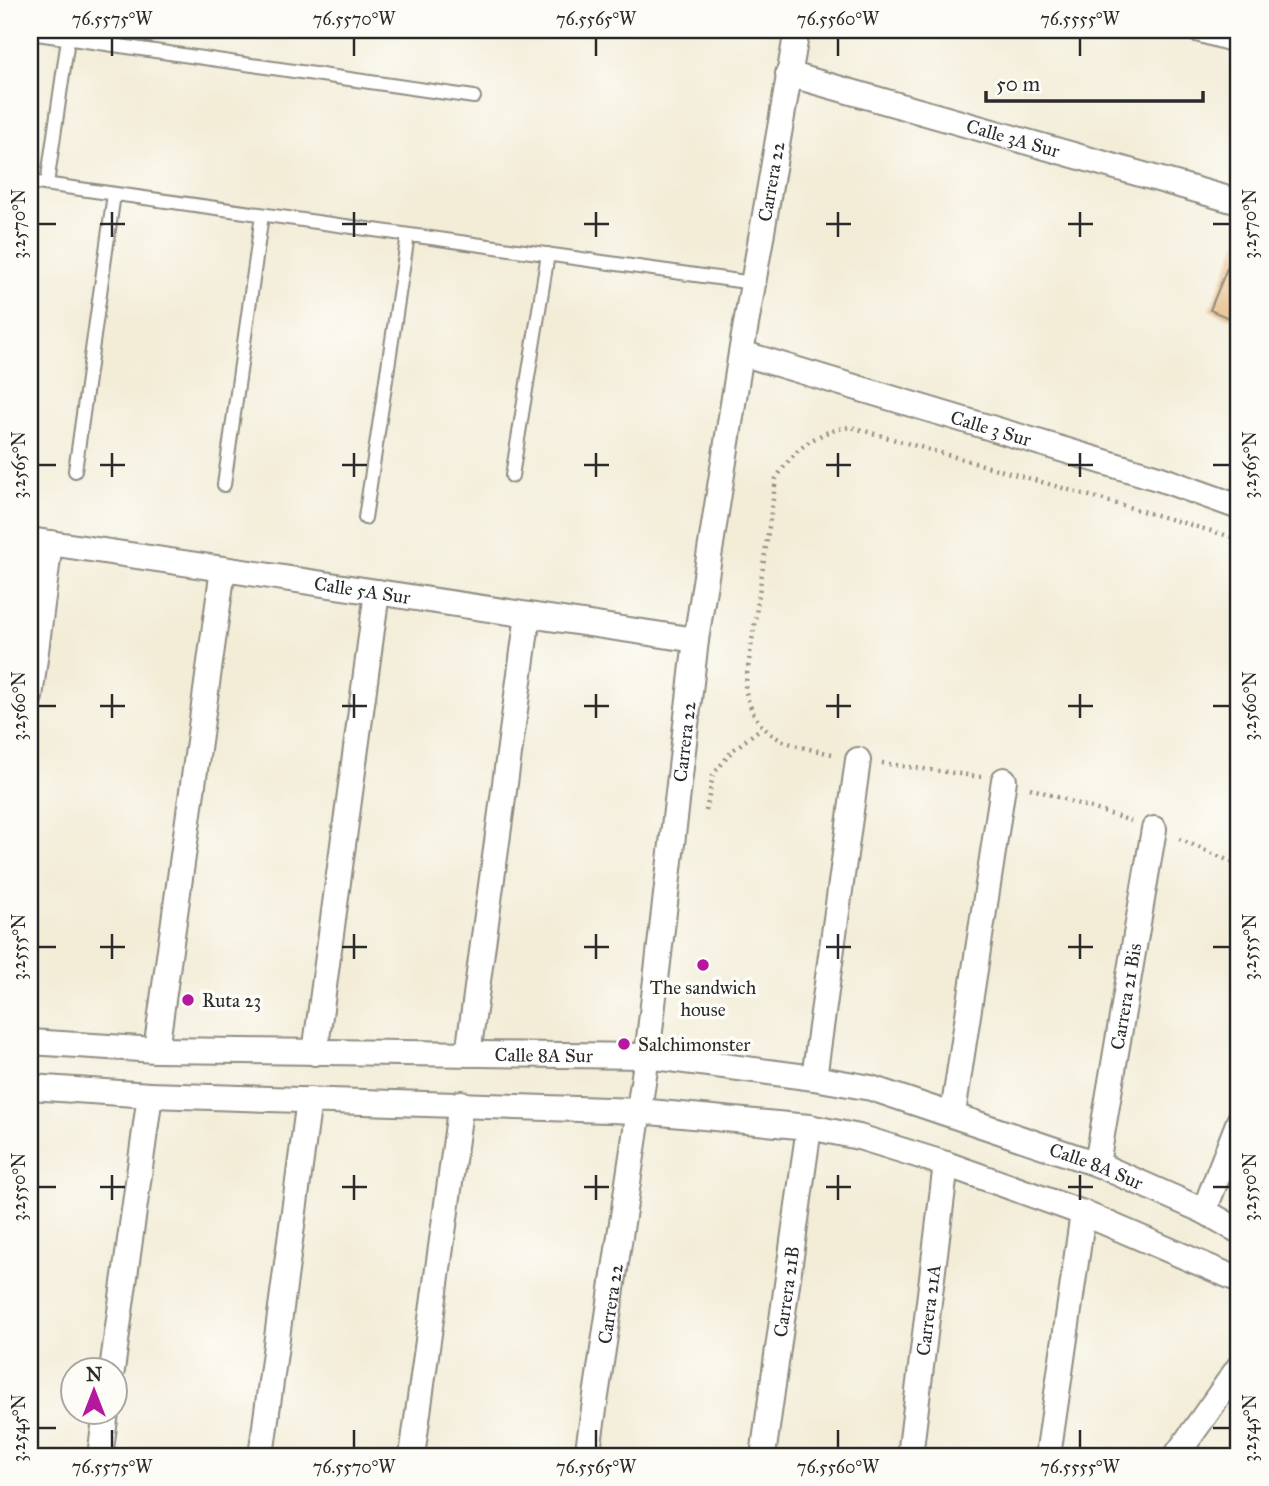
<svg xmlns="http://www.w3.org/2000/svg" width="1269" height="1486" font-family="'IM FELL Great Primer',serif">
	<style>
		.building { fill: #e4b377 }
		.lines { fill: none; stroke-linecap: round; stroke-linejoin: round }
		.lane-casing { stroke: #8f8c82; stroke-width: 16 }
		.street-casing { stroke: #8f8c82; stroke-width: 28 }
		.path { stroke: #8f8c82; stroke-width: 4.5; stroke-dasharray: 2 5; stroke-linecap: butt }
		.lane { stroke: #fff; stroke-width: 12 }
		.street { stroke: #fff; stroke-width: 24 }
		.ticks { fill: none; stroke: #2b2b2b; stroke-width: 2.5 }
		.poi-dot { fill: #b5179e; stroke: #fdfcf7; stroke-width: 2.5 }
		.labels { text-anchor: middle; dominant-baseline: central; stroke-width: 7; stroke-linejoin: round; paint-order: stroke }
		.street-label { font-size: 19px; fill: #2b2b2b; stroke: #fdfcf7 }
		.poi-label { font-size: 19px; fill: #2b2b2b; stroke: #fdfcf7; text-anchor: start }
		.neatline { fill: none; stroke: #2b2b2b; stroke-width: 2.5 }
		.ticks-label { font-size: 18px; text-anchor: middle; fill: #2b2b2b }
	</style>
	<rect width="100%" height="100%" fill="#fdfcf7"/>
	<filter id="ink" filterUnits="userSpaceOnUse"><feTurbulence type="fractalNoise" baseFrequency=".0143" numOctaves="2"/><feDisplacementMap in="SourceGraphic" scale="14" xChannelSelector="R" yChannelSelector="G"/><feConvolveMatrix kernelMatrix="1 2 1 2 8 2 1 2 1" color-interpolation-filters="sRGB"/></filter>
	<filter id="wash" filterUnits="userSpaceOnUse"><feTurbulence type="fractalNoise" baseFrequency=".00686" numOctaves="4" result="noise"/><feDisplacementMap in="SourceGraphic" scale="28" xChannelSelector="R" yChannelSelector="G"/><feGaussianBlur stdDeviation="1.57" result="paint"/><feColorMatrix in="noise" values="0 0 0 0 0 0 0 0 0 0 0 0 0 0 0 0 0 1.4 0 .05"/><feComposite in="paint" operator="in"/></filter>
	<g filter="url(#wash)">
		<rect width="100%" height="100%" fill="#f3edd8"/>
		<g id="blocks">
			<path class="building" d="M1238 241 1239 298 1231 319 1210 310Z"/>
		</g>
	</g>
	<g filter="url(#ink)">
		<use href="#blocks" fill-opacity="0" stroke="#8f8c82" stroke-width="2"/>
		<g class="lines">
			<g class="lane-casing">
				<path id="lane" d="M1178 30 1239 47
					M30 33 474 97
					M30 182 753 283
					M47 184 68 39
					M75 471 114 194
					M512 476 548 254
					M224 485 262 215
					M365 518 408 235"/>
			</g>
			<g class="street-casing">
				<g id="street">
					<path id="s1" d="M788 74 1239 202"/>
					<path id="s2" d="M741 353 1161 479 1239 507"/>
					<path id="s3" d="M30 540 696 640"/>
					<path d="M30 697 50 543"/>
					<path id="s4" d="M30 1042 156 1050 647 1056 814 1078 871 1088 1097 1164 1204 1211 1239 1231"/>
					<path d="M156 1050 223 569"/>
					<path d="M315 1053 377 592"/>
					<path d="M468 1054 528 615"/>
					<path d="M814 1078 858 760"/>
					<path d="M30 1087 150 1095 639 1111 809 1127 859 1137 946 1164 1083 1213 1239 1280"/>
					<path d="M953 1113 1004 780"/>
					<path id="s5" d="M1097 1164 1154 829"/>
					<path d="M1204 1211 1239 1121"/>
					<path d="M112 1370 150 1095"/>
					<path d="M100 1456 106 1412"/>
					<path d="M261 1456 309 1100"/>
					<path d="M412 1456 461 1103"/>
					<path id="s6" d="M587 1456 647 1056 696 640 741 353 797 30"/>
					<path id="s7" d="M763 1456 809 1127"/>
					<path id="s8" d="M910 1456 946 1164"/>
					<path d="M1048 1456 1083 1213"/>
					<path d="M1176 1456 1239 1367"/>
				</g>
			</g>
			<path class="path" d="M832 754C786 744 756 740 745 688L776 479C794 449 816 431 851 427L1239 539
				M882 763 981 777
				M1030 788 1131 821
				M706 811 713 775 732 751 761 728
				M1179 839 1239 865"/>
			<use href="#lane" class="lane"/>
			<use href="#street" class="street"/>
		</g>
	</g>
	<path class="ticks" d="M112 38V56M354 38V56M596 38V56M838 38V56M1080 38V56M112 212V237M354 212V237M596 212V237M838 212V237M1080 212V237M38 224H56M100 224H125M342 224H367M584 224H609M826 224H851M1068 224H1093M1213 224H1230M112 453V477M354 453V477M596 453V477M838 453V477M1080 453V477M38 465H56M100 465H125M342 465H367M584 465H609M826 465H851M1068 465H1093M1213 465H1230M112 694V718M354 694V718M596 694V718M838 694V718M1080 694V718M38 706H56M100 706H125M342 706H367M584 706H609M826 706H851M1068 706H1093M1213 706H1230M112 934V959M354 934V959M596 934V959M838 934V959M1080 934V959M38 947H56M100 947H125M342 947H367M584 947H609M826 947H851M1068 947H1093M1213 947H1230M112 1175V1200M354 1175V1200M596 1175V1200M838 1175V1200M1080 1175V1200M38 1187H56M100 1187H125M342 1187H367M584 1187H609M826 1187H851M1068 1187H1093M1213 1187H1230M38 1428H56M1213 1428H1230M112 1430V1448M354 1430V1448M596 1430V1448M838 1430V1448M1080 1430V1448"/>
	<g class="poi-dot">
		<circle cx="703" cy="965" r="7"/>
		<circle cx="188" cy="1000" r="7"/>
		<circle cx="624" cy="1044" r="7"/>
	</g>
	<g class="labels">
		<g class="street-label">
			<text stroke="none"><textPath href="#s1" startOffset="234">Calle 3A Sur</textPath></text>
			<text stroke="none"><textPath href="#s6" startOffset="1288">Carrera 22</textPath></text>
			<text stroke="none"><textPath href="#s2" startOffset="261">Calle 3 Sur</textPath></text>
			<text stroke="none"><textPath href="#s3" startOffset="336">Calle 5A Sur</textPath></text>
			<text stroke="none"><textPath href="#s6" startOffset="721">Carrera 22</textPath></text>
			<text stroke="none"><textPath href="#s5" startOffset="170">Carrera 21 Bis</textPath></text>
			<text stroke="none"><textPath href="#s4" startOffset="514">Calle 8A Sur</textPath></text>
			<text stroke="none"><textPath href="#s4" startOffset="1082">Calle 8A Sur</textPath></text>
			<text stroke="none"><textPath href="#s7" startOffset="166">Carrera 21B</textPath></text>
			<text stroke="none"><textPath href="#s6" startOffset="154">Carrera 22</textPath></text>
			<text stroke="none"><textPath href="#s8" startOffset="147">Carrera 21A</textPath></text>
		</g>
		<g class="poi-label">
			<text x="703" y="987" text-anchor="middle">The sandwich<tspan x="703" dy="22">house</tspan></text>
			<text x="202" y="1000">Ruta 23</text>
			<text x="638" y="1044">Salchimonster</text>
		</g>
	</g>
	<rect width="1269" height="1486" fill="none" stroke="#fdfcf7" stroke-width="77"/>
	<g transform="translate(94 1391)"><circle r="33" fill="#fdfcf7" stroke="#a9a8a5" stroke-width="2"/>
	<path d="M0-5L12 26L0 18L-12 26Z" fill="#b5179e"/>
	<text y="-10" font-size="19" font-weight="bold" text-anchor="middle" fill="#2b2b2b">N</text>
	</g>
	<path d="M986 91v10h217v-10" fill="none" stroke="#2b2b2b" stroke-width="3.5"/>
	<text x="996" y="91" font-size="21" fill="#2b2b2b" stroke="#fdfcf7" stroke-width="5" paint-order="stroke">50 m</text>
	<rect x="38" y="38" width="1192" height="1410" class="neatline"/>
	<g class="ticks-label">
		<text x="112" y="25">76.5575°W</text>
		<text x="354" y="25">76.5570°W</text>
		<text x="596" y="25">76.5565°W</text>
		<text x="838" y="25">76.5560°W</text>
		<text x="1080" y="25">76.5555°W</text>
		<text transform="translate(19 224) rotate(-90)" y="6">3.2570°N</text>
		<text transform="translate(1250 224) rotate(-90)" y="6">3.2570°N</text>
		<text transform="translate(19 465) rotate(-90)" y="6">3.2565°N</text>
		<text transform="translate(1250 465) rotate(-90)" y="6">3.2565°N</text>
		<text transform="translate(19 706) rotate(-90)" y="6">3.2560°N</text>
		<text transform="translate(1250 706) rotate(-90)" y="6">3.2560°N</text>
		<text transform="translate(19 947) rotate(-90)" y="6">3.2555°N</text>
		<text transform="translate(1250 947) rotate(-90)" y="6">3.2555°N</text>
		<text transform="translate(19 1187) rotate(-90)" y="6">3.2550°N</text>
		<text transform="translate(1250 1187) rotate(-90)" y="6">3.2550°N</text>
		<text transform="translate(19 1428) rotate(-90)" y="6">3.2545°N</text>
		<text transform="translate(1250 1428) rotate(-90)" y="6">3.2545°N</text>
		<text x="112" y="1473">76.5575°W</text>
		<text x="354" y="1473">76.5570°W</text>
		<text x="596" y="1473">76.5565°W</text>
		<text x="838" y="1473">76.5560°W</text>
		<text x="1080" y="1473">76.5555°W</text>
	</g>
</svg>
